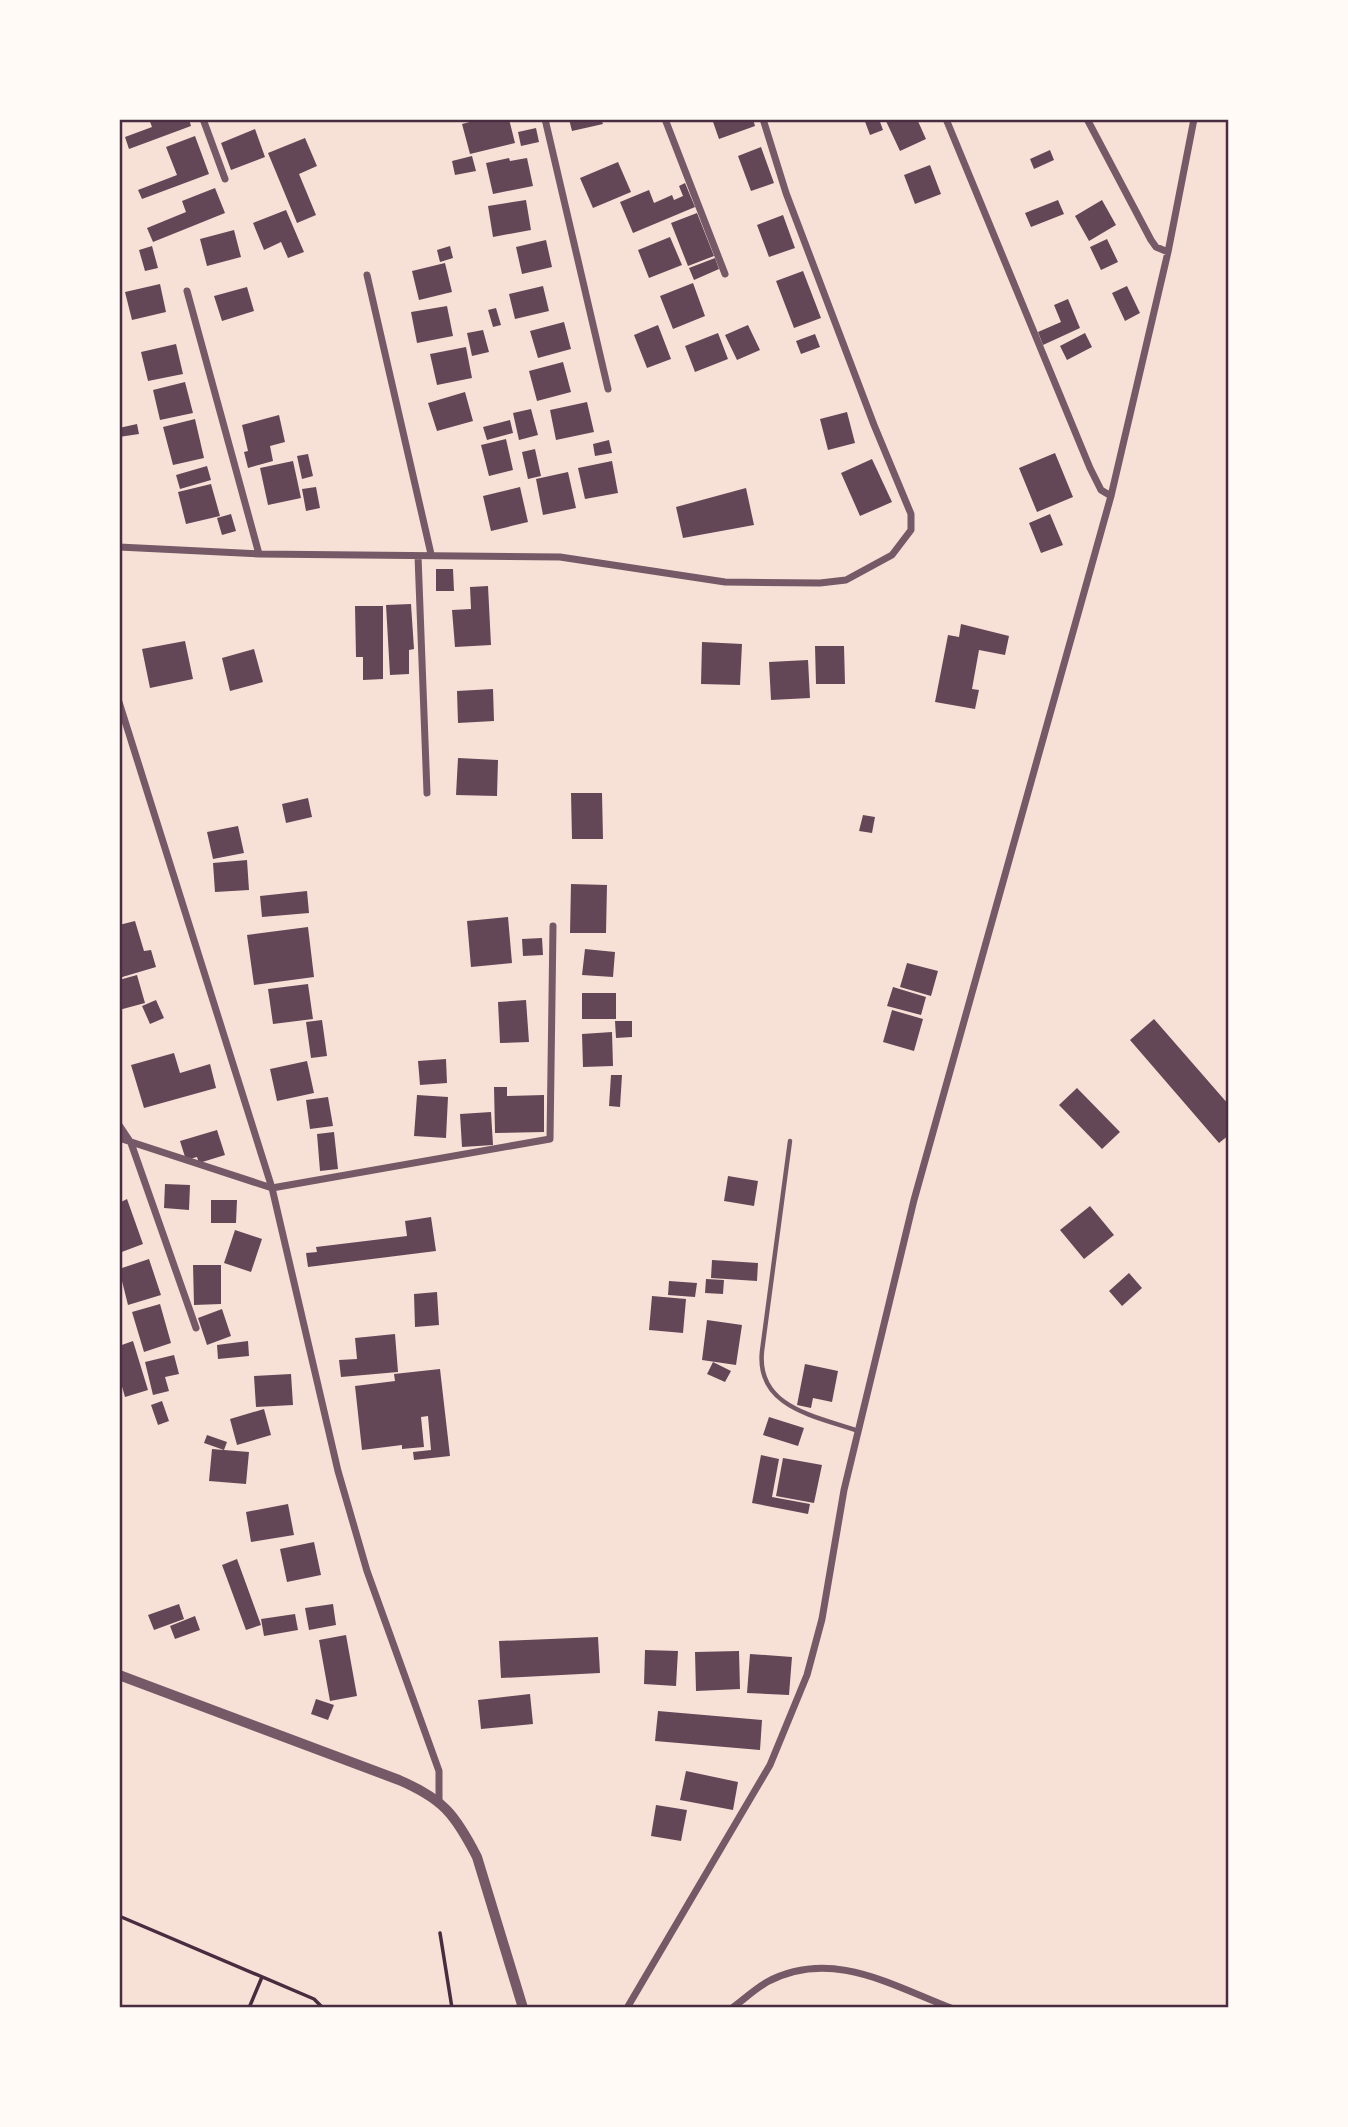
<svg xmlns="http://www.w3.org/2000/svg" width="1348" height="2127" font-family="'Alegreya Sans',sans-serif">
	<style>
		.building { fill: #644757 }
		.lines { fill: none; stroke-linecap: round; stroke-linejoin: round }
		.path { stroke: #4a2c40; stroke-width: 3.5 }
		.service { stroke: #755966; stroke-width: 4.5 }
		.minor { stroke: #755966; stroke-width: 7 }
		.tertiary { stroke: #755966; stroke-width: 10 }
		.neatline { fill: none; stroke: #4a2c40; stroke-width: 2.5 }
	</style>
	<rect width="100%" height="100%" fill="#f7e1d7"/>
	<path class="building" d="M149 119H189L191 126 129 149 125 137 152 127Z
		M481 119H509L515 143 470 154 462 124Z
		M569 119H601L603 124 572 131Z
		M712 119H753L755 126 719 139Z
		M864 119H879L883 130 870 135Z
		M885 119H917L926 139 900 151Z
		M536 128 539 142 521 146 518 132Z
		M255 129 265 157 231 170 221 143Z
		M195 136 209 174 142 199 138 190 177 175 166 147Z
		M305 138 317 166 299 174 316 215 297 223 268 153Z
		M761 147 774 183 751 191 738 156Z
		M1050 150 1054 160 1034 169 1030 159Z
		M472 156 476 171 455 175 452 161Z
		M509 158 510 161 527 158 533 186 493 194 486 163Z
		M618 162 631 192 593 208 580 178Z
		M930 165 941 194 915 204 904 175Z
		M685 183 695 207 633 233 620 202 649 190 654 203 672 195 674 200 683 196 679 186Z
		M215 188 225 213 153 242 147 228 186 212 182 201Z
		M526 200 531 230 493 237 488 206Z
		M1058 200 1064 214 1031 227 1025 213Z
		M1102 200 1116 225 1089 241 1075 216Z
		M286 210 304 252 288 258 281 242 264 250 253 223Z
		M697 213 714 256 688 266 671 223Z
		M783 215 795 248 769 257 757 225Z
		M234 230 241 257 207 266 200 239Z
		M670 237 682 265 649 278 638 250Z
		M1107 239 1118 262 1101 270 1090 247Z
		M546 240 552 267 522 274 516 247Z
		M152 246 158 268 145 271 139 250Z
		M450 246 453 258 440 262 437 250Z
		M715 258 719 269 694 280 689 268Z
		M445 263 452 292 419 300 412 271Z
		M803 271 821 318 794 328 776 281Z
		M693 283 705 316 673 329 660 296Z
		M160 284 166 312 132 320 125 292Z
		M543 286 549 311 515 319 509 294Z
		M1127 286 1140 313 1125 321 1112 293Z
		M247 287 254 311 222 321 214 296Z
		M1068 299 1080 328 1043 345 1038 332 1061 322 1054 305Z
		M447 306 453 336 417 343 411 312Z
		M496 308 501 325 493 327 488 310Z
		M564 322 571 349 538 358 530 331Z
		M658 325 671 359 647 368 634 335Z
		M748 325 760 350 737 360 725 335Z
		M483 330 489 352 472 356 467 333Z
		M718 333 728 359 695 372 685 346Z
		M1085 333 1092 347 1067 360 1060 346Z
		M815 334 820 347 801 354 796 341Z
		M176 344 183 374 148 381 141 352Z
		M466 347 472 378 437 385 430 354Z
		M563 362 571 392 537 401 529 371Z
		M185 382 193 413 160 420 153 390Z
		M465 392 473 421 437 431 428 403Z
		M587 402 594 432 556 440 550 410Z
		M531 409 538 435 519 440 513 413Z
		M847 412 855 443 828 450 820 419Z
		M279 415 285 442 270 446 273 461 248 468 244 452 248 451 242 425Z
		M195 419 204 458 173 465 163 427Z
		M510 420 513 433 487 440 483 427Z
		M137 424 139 434 119 437V428Z
		M506 439 513 470 489 476 481 445Z
		M609 440 612 453 595 456 593 444Z
		M535 449 541 476 528 479 522 452Z
		M1055 453 1073 497 1037 512 1019 468Z
		M308 454 313 476 302 479 297 456Z
		M872 459 892 502 860 516 841 473Z
		M293 461 301 498 268 505 260 468Z
		M612 461 618 493 585 499 578 468Z
		M207 466 211 480 180 489 176 475Z
		M568 472 576 508 543 515 536 479Z
		M211 484 220 516 186 524 178 492Z
		M316 487 320 508 306 511 302 489Z
		M520 487 528 522 491 531 483 496Z
		M746 488 754 525 683 538 676 507Z
		M231 514 236 531 222 535 217 518Z
		M1050 514 1063 545 1041 553 1029 523Z
		M436 569H453L454 591H436Z
		M488 586 491 645 455 647 452 610 471 609 470 587Z
		M411 604 414 649 409 650V674L390 675 386 605Z
		M355 606H383V679L363 680V657H356Z
		M961 624 1009 636 1005 655 979 650 972 689 979 690 975 709 935 702 948 635 959 637Z
		M185 641 193 679 150 688 142 649Z
		M702 642 742 644 740 685 701 684Z
		M815 646H844L845 684H816Z
		M254 649 263 682 230 691 222 658Z
		M808 660 810 698 771 700 769 662Z
		M493 689 494 721 458 723 457 691Z
		M458 758 498 760 497 796 456 795Z
		M571 793H602L603 839H572Z
		M308 798 312 817 286 823 282 804Z
		M863 815 875 817 872 833 859 831Z
		M238 826 244 853 213 859 207 832Z
		M247 860 249 890 215 892 213 863Z
		M571 884 607 885 606 933H570Z
		M307 891 309 913 262 917 260 896Z
		M508 917 512 963 471 967 467 921Z
		M135 921 144 951 151 950 156 967 119 978V925Z
		M308 927 314 977 254 985 247 935Z
		M542 938 543 955 523 956 522 939Z
		M585 949 615 952 613 977 582 975Z
		M907 963 938 971 931 996 900 987Z
		M137 975 145 1003 119 1010V980Z
		M308 984 313 1019 273 1024 268 989Z
		M893 987 926 997 921 1015 887 1006Z
		M582 993H616V1019H582Z
		M156 1000 164 1018 150 1024 142 1006Z
		M526 1000 529 1042 500 1043 498 1002Z
		M892 1010 923 1019 914 1051 883 1042Z
		M1154 1019 1229 1105V1135L1219 1143 1130 1040Z
		M322 1020 327 1056 311 1058 306 1022Z
		M615 1021H632V1037L616 1038Z
		M612 1032 613 1066 583 1067 582 1034Z
		M174 1053 180 1073 210 1064 216 1088 144 1108 131 1065Z
		M446 1059 447 1083 420 1085 418 1061Z
		M307 1061 314 1093 277 1101 270 1069Z
		M611 1075H622L620 1107 609 1106Z
		M494 1087H507V1096L544 1095V1132L495 1133Z
		M1077 1088 1120 1132 1102 1149 1059 1105Z
		M417 1095 448 1097 446 1138 414 1136Z
		M328 1097 333 1126 310 1129 306 1100Z
		M491 1112 493 1145 462 1147 460 1114Z
		M217 1130 225 1155 199 1163 197 1157 186 1160 180 1141Z
		M334 1132 338 1169 320 1171 317 1134Z
		M728 1176 758 1181 754 1206 724 1201Z
		M165 1184 190 1185 189 1210 164 1208Z
		M127 1199 143 1244 119 1253V1203Z
		M211 1200H237L236 1223H211Z
		M1090 1206 1114 1235 1084 1259 1060 1230Z
		M431 1217 436 1251 308 1267 306 1253 317 1252 316 1247 407 1236 405 1221Z
		M235 1230 262 1239 251 1272 224 1263Z
		M149 1259 161 1295 128 1305 119 1269Z
		M712 1260 758 1263 757 1281 711 1278Z
		M193 1265H221V1304L194 1305Z
		M1129 1273 1142 1288 1122 1306 1109 1291Z
		M706 1279 724 1280 723 1294 705 1293Z
		M669 1281 697 1283 695 1297 668 1295Z
		M437 1292 439 1325 415 1327 414 1294Z
		M652 1296 686 1299 683 1333 649 1330Z
		M160 1304 171 1343 144 1352 132 1312Z
		M222 1309 231 1336 207 1345 198 1318Z
		M707 1320 742 1325 736 1365 702 1360Z
		M395 1334 398 1372 341 1377 339 1360 357 1359 355 1338Z
		M133 1341 148 1390 125 1397 119 1376V1346Z
		M248 1341 249 1356 218 1359 217 1345Z
		M174 1355 179 1374 165 1377 169 1391 153 1395 145 1362Z
		M713 1362 731 1371 725 1382 707 1374Z
		M805 1364 838 1371 832 1402 813 1398 811 1408 797 1405Z
		M440 1369 450 1456 414 1460 413 1452 431 1450 428 1416 421 1417 424 1447 402 1449V1445L362 1450 355 1386 395 1381 394 1374Z
		M291 1374 293 1405 256 1407 254 1376Z
		M162 1401 169 1421 158 1425 151 1405Z
		M264 1409 271 1435 237 1445 230 1419Z
		M769 1417 804 1428 798 1446 763 1435Z
		M207 1435 227 1442 224 1450 249 1452 246 1484 209 1481 212 1449 224 1450 204 1443Z
		M761 1455 779 1459 772 1497 810 1504 808 1514 752 1503Z
		M783 1458 822 1465 814 1503 776 1496Z
		M288 1504 294 1535 251 1542 246 1512Z
		M314 1542 321 1575 287 1582 280 1549Z
		M237 1559 261 1625 246 1630 222 1565Z
		M179 1604 184 1619 154 1630 148 1615Z
		M333 1604 336 1625 309 1630 305 1608Z
		M295 1614 298 1630 264 1636 261 1619Z
		M195 1616 200 1630 175 1639 170 1626Z
		M346 1635 357 1696 330 1701 319 1640Z
		M598 1637 600 1673 501 1678 499 1641Z
		M645 1650 678 1651 676 1686 644 1684Z
		M739 1651 740 1689 696 1691 695 1652Z
		M750 1654 792 1657 789 1695 747 1693Z
		M530 1694 533 1724 481 1729 478 1700Z
		M316 1699 334 1705 328 1720 311 1714Z
		M658 1711 762 1720 760 1750 655 1741Z
		M686 1771 738 1782 733 1810 680 1800Z
		M656 1805 687 1810 681 1841 651 1836Z"/>
	<g class="lines">
		<path class="path" d="M119 1916 314 1999 323 2008
			M440 1933 452 2008
			M249 2008 262 1977"/>
		<path class="service" d="M790 1141 762 1351C756 1408 816 1416 858 1431"/>
		<path class="minor" d="M203 119 225 179
			M545 119 608 389
			M665 119 725 274
			M946 119 1090 468 1101 490 1111 496
			M1087 119 1151 240 1156 247 1168 252
			M367 275 431 554
			M187 291 259 554
			M119 547 259 554 560 557 725 582 820 583 846 580 892 555 911 530V514L874 425 786 193 763 119
			M418 556 427 793
			M119 702 272 1188 338 1471 367 1571 439 1771V1799
			M119 1125 131 1143 196 1328
			M119 1138 272 1188 550 1139 553 926
			M627 2008 770 1765 807 1675 822 1619 844 1490 914 1200 1111 496 1168 252 1194 119
			M732 2008C743 2000 755 1989 767 1982 831 1948 891 1985 951 2008"/>
		<path class="tertiary" d="M119 1675 399 1780C443 1799 455 1814 477 1857L523 2008"/>
	</g>
	<rect width="1348" height="2127" fill="none" stroke="#fffaf5" stroke-width="242"/>
	<rect x="121" y="121" width="1106" height="1885" class="neatline"/>
</svg>
